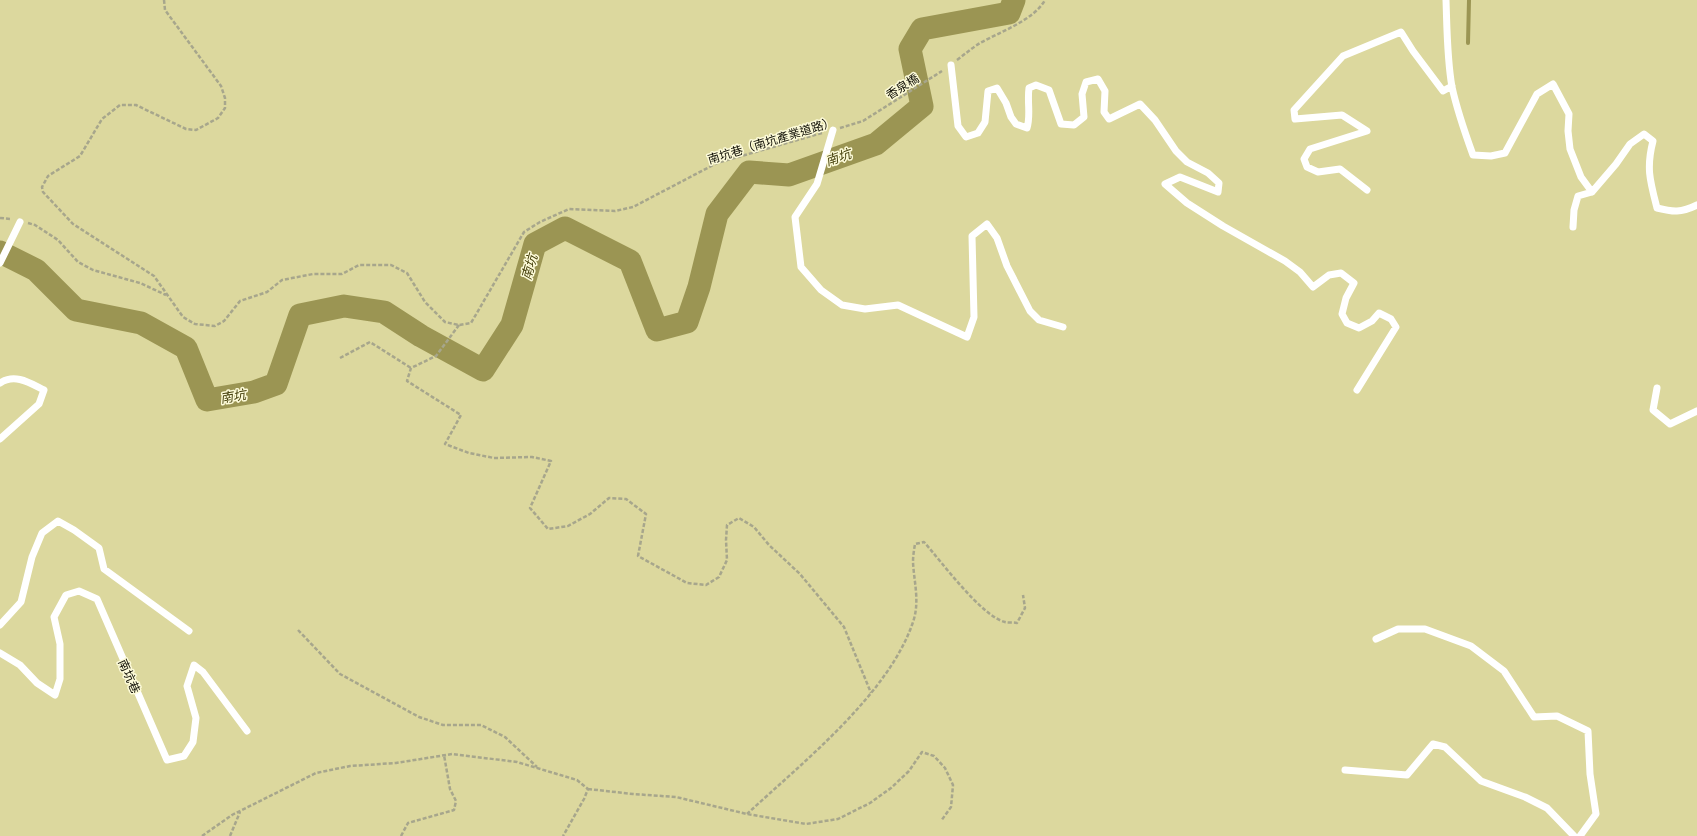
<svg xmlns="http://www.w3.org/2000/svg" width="1697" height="836" font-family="'Exo 2','Noto Sans TC',sans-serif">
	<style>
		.green { fill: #dcd89e }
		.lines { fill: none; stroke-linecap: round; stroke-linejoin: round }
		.stream { stroke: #9b9553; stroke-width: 4 }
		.river { stroke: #9b9553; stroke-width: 23 }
		.path { stroke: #a7a68c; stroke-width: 2.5; stroke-dasharray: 4 2; stroke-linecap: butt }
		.lane { stroke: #fff; stroke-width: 7 }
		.labels { text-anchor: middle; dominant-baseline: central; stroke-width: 3; stroke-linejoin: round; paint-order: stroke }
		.street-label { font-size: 12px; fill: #0f0e04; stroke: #fdfbd9 }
		.water-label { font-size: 13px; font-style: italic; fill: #46410c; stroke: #fdfbd9 }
	</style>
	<rect width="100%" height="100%" fill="#f0eecc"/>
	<path class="green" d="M0 0H1697V836H0Z"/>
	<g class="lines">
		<path class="stream" d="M1468 43 1469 0"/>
		<path class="river" d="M0 252 36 270 76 310 141 323 186 348 207 400 254 392 276 384 300 315 344 306 384 312 421 336 483 370 512 325 535 244 565 228 630 261 657 330 687 322 699 287 717 214 749 172 789 175 876 144 922 106 910 49 922 29 1009 13 1014 0"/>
		<path class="path" d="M164 0 165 10 221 86 225 98V108L218 118 196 130 186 129 136 105H120L102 119 80 156 48 176 42 187 43 192 73 224 154 276 183 317 195 324 215 326 224 321 240 301 267 292 282 280 313 274H342L359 265H391L407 273 425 302 445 322 459 325 471 323 524 232 540 222 569 209 615 211 633 207 717 163 822 133
			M957 60C965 54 972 48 980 43 1000 32 1034 20 1045 0
			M840 128 863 121 942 71
			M0 218 11 219
			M28 223 35 225 58 240 78 262 93 270 140 283 166 295
			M459 325 436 356 411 368 407 381 461 415 445 444 469 453 494 458 532 457 551 461 530 508 548 529 568 526 590 514 609 498 626 499 646 514 638 556 687 583 706 585 719 577 727 560 726 540 727 525 739 518 754 527 769 545 800 574 844 627 871 693
			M340 358 370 342 411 368
			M298 630 340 674 419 717 443 725H481L505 737 537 767
			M588 789 633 794 676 797 747 814 806 824 838 819 870 803 891 788 909 771 922 752 934 756 945 768 953 785 951 807 941 821
			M747 814C802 763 889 694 913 622 920 602 914 582 913 562 913 556 914 550 915 544L924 542C941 561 981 616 1005 622 1008 623 1013 622 1017 623L1025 608 1023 595
			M202 836 232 815 316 773 350 766 396 763 452 754 517 762 577 780 588 789 584 799 563 836
			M230 836 240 812
			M401 836 408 823 454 810 456 801 450 789 444 755"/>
		<path class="lane" d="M1446 0C1447 28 1447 59 1452 87 1457 110 1465 133 1473 155L1491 156 1505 153 1537 94 1553 84 1569 114 1568 131 1570 149 1581 177 1592 192 1616 164 1630 144 1644 134 1653 141C1646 168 1650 181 1657 208 1673 212 1681 213 1697 205
			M951 65 958 126 966 137 978 133 985 122 988 91 997 88 1006 103 1011 117 1016 124 1027 128C1031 115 1027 102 1029 88L1036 85 1049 90 1061 124 1074 125 1084 117 1082 94 1086 82 1098 79 1105 91 1104 112 1109 119 1140 104 1155 120 1176 151 1187 162 1208 173 1219 183 1218 192 1180 177 1165 184 1187 203 1223 226 1285 261 1300 272 1313 287 1329 275 1341 273 1354 283 1346 298 1342 314 1347 323 1359 328 1372 321 1379 313 1391 319 1396 327 1357 390
			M833 130 817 184 795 217 801 267 821 290 842 305 865 309 898 305 967 337 974 317 972 236 987 224 997 238 1007 266 1030 311 1039 320 1063 327
			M1367 190 1340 169 1318 172 1307 167 1304 159 1310 149 1367 131 1342 115 1295 119 1294 110 1343 56 1401 32 1413 51 1443 91 1452 86
			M1573 227 1574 210 1578 196 1592 192
			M0 263 20 222
			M0 383C15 373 30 383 44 390L39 404 0 439
			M1657 388 1653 410 1670 424 1697 411
			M0 625 21 602 32 557 42 533 58 521 74 530 99 548 104 569 189 631
			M1376 639 1398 629H1425L1471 646 1504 671 1534 717 1557 716 1588 731 1590 774 1596 814 1580 836
			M0 653 20 665 37 683 55 695 60 679V644L54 617 66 595 79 591 97 599 167 760 184 756 193 742 196 718 187 686 194 665 203 672 247 731
			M1345 770 1407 775 1433 744 1445 747 1481 781 1525 797 1547 808 1574 836"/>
	</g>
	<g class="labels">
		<g class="street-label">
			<text transform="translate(902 86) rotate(-32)">香泉橋</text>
			<text transform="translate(771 140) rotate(-17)">南坑巷（南坑產業道路）</text>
			<text transform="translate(130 676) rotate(66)">南坑巷</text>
		</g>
		<g class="water-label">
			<text transform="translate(838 157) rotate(-19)">南坑</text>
			<text transform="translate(529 267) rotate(-74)">南坑</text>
			<text transform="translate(233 396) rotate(-10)">南坑</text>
		</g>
	</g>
</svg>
